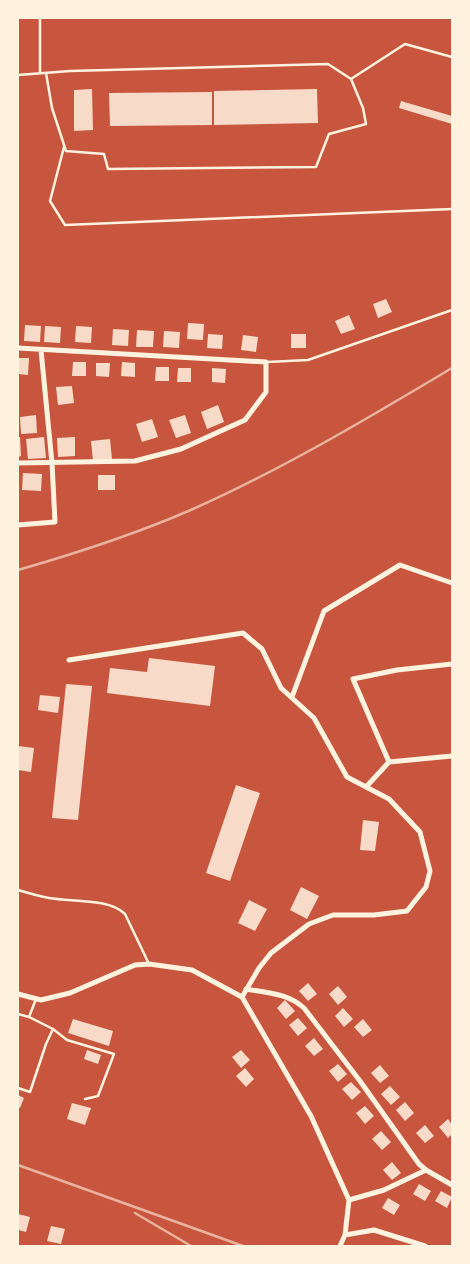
<svg xmlns="http://www.w3.org/2000/svg" width="470" height="1264" font-family="'Noto Serif',serif">
	<style>
		.building { fill: #f7dbc8 }
		.lines { fill: none; stroke-linecap: round; stroke-linejoin: round }
		.service { stroke: #fff3e0; stroke-width: 2.5 }
		.minor { stroke: #fff3e0; stroke-width: 5 }
		.rail { stroke: #e9b49f; stroke-width: 2.5 }
	</style>
	<rect width="100%" height="100%" fill="#c8553d"/>
	<path class="building" d="M92 89 93 130 74 131V90Z
		M317 89 318 123 214 125V91Z
		M212 92V125L110 126 109 93Z
		M401 101 452 116V124L399 108Z
		M386 299 392 312 378 318 373 304Z
		M349 315 355 329 341 334 335 321Z
		M188 323 204 324 203 340 187 339Z
		M25 325 41 326 40 342 24 341Z
		M45 326 61 327 60 343 44 342Z
		M76 326 92 327 91 343 75 342Z
		M113 329 129 330 128 346 112 345Z
		M137 330 154 331 153 347H136Z
		M164 331 180 332 179 348 163 347Z
		M208 334 223 335 222 349 207 348Z
		M291 334H306V348H291Z
		M243 335 258 337 256 352 241 350Z
		M18 358H29L28 375 18 374Z
		M73 362H86V376H72Z
		M122 362 135 363V377L121 376Z
		M96 363H110L109 377 96 376Z
		M156 367H169V381H155Z
		M178 368H191V382H177Z
		M212 368 226 369 225 383 212 382Z
		M72 386 74 403 58 405 56 387Z
		M218 405 224 422 207 429 201 412Z
		M36 415 37 433 21 434 20 417Z
		M185 415 191 433 176 438 169 420Z
		M152 419 158 437 142 442 136 424Z
		M18 437H20L21 456 18 457Z
		M44 437 46 458 28 459 26 439Z
		M75 437V456L58 457 57 438Z
		M110 439 112 459 93 461 91 441Z
		M23 473 42 474 41 491 22 490Z
		M98 475H115V490H98Z
		M149 658 215 666 210 706 107 693 110 668 147 672Z
		M66 684 92 686 78 820 52 818Z
		M40 695 60 697 58 713 38 710Z
		M18 746 34 748 31 772 18 770Z
		M236 785 260 793 230 881 206 873Z
		M363 820 379 822 375 851 360 850Z
		M301 887 319 896 307 919 290 910Z
		M249 900 267 909 255 931 238 923Z
		M308 983 317 994 308 1001 299 991Z
		M338 986 347 997 338 1005 329 994Z
		M285 1000 295 1011 286 1019 277 1008Z
		M343 1008 353 1019 344 1027 335 1016Z
		M298 1018 307 1028 298 1036 289 1025Z
		M73 1019 113 1031 109 1046 68 1033Z
		M363 1019 372 1030 363 1037 354 1027Z
		M314 1038 323 1049 314 1056 305 1046Z
		M87 1050 101 1055 98 1064 84 1059Z
		M241 1050 250 1060 241 1068 232 1057Z
		M338 1064 347 1074 338 1082 329 1071Z
		M380 1065 389 1076 380 1083 371 1073Z
		M245 1068 254 1079 246 1087 236 1076Z
		M351 1082 361 1092 352 1100 342 1089Z
		M390 1086 400 1097 391 1105 381 1094Z
		M18 1095 24 1098 20 1108 18 1107Z
		M405 1102 414 1113 405 1121 396 1110Z
		M72 1103 91 1108 85 1125 67 1119Z
		M365 1106 374 1116 365 1124 356 1113Z
		M448 1119 452 1125V1134L448 1138 439 1127Z
		M425 1125 434 1136 425 1143 416 1133Z
		M381 1131 391 1142 382 1150 372 1139Z
		M392 1162 401 1173 392 1180 383 1170Z
		M419 1184 431 1191 425 1201 413 1194Z
		M441 1191 452 1197 447 1208 435 1201Z
		M388 1198 400 1205 394 1215 382 1208Z
		M18 1214 30 1217 26 1232 18 1230Z
		M51 1226 65 1229 61 1244 47 1241Z"/>
	<g class="lines">
		<path class="service" d="M40 73V18
			M18 75 70 71 328 64 351 79 363 108 366 124 329 134 316 167 108 169 104 154 66 151 52 108 46 73
			M351 79 405 44 452 57
			M64 147 50 201 65 225 452 209
			M267 362 308 360 452 310
			M18 890C28 893 38 896 49 898 71 902 109 898 125 914L149 964
			M36 999 29 1017 53 1029 67 1040 114 1054 98 1096 85 1099
			M18 1014 29 1017
			M18 1088 30 1092 46 1044 53 1029"/>
		<path class="minor" d="M18 348 266 362V392L245 420 181 449 135 461 18 463
			M18 525 55 522 52 463 41 350
			M69 660 243 633 262 649 281 688 314 718 347 777 389 799 420 832 430 871 426 887 407 911 374 915H333L309 924 271 953 259 968 242 997
			M292 697 324 611 400 565 452 583
			M389 762 452 756
			M366 787 389 762 353 679 397 670 452 664
			M246 989C267 993 287 993 304 1008L360 1081 419 1164 426 1170 452 1185
			M18 994 41 1000 70 993 135 965 149 964 192 970 242 997 311 1116 349 1200 345 1235 340 1246
			M349 1200 384 1190 426 1170
			M345 1235 374 1230 425 1246"/>
		<path class="rail" d="M18 570C77 553 136 534 193 509 283 469 368 418 452 368
			M18 1165 243 1246
			M135 1213 191 1246"/>
	</g>
	<rect width="470" height="1264" fill="none" stroke="#fff3e0" stroke-width="38"/>
</svg>
